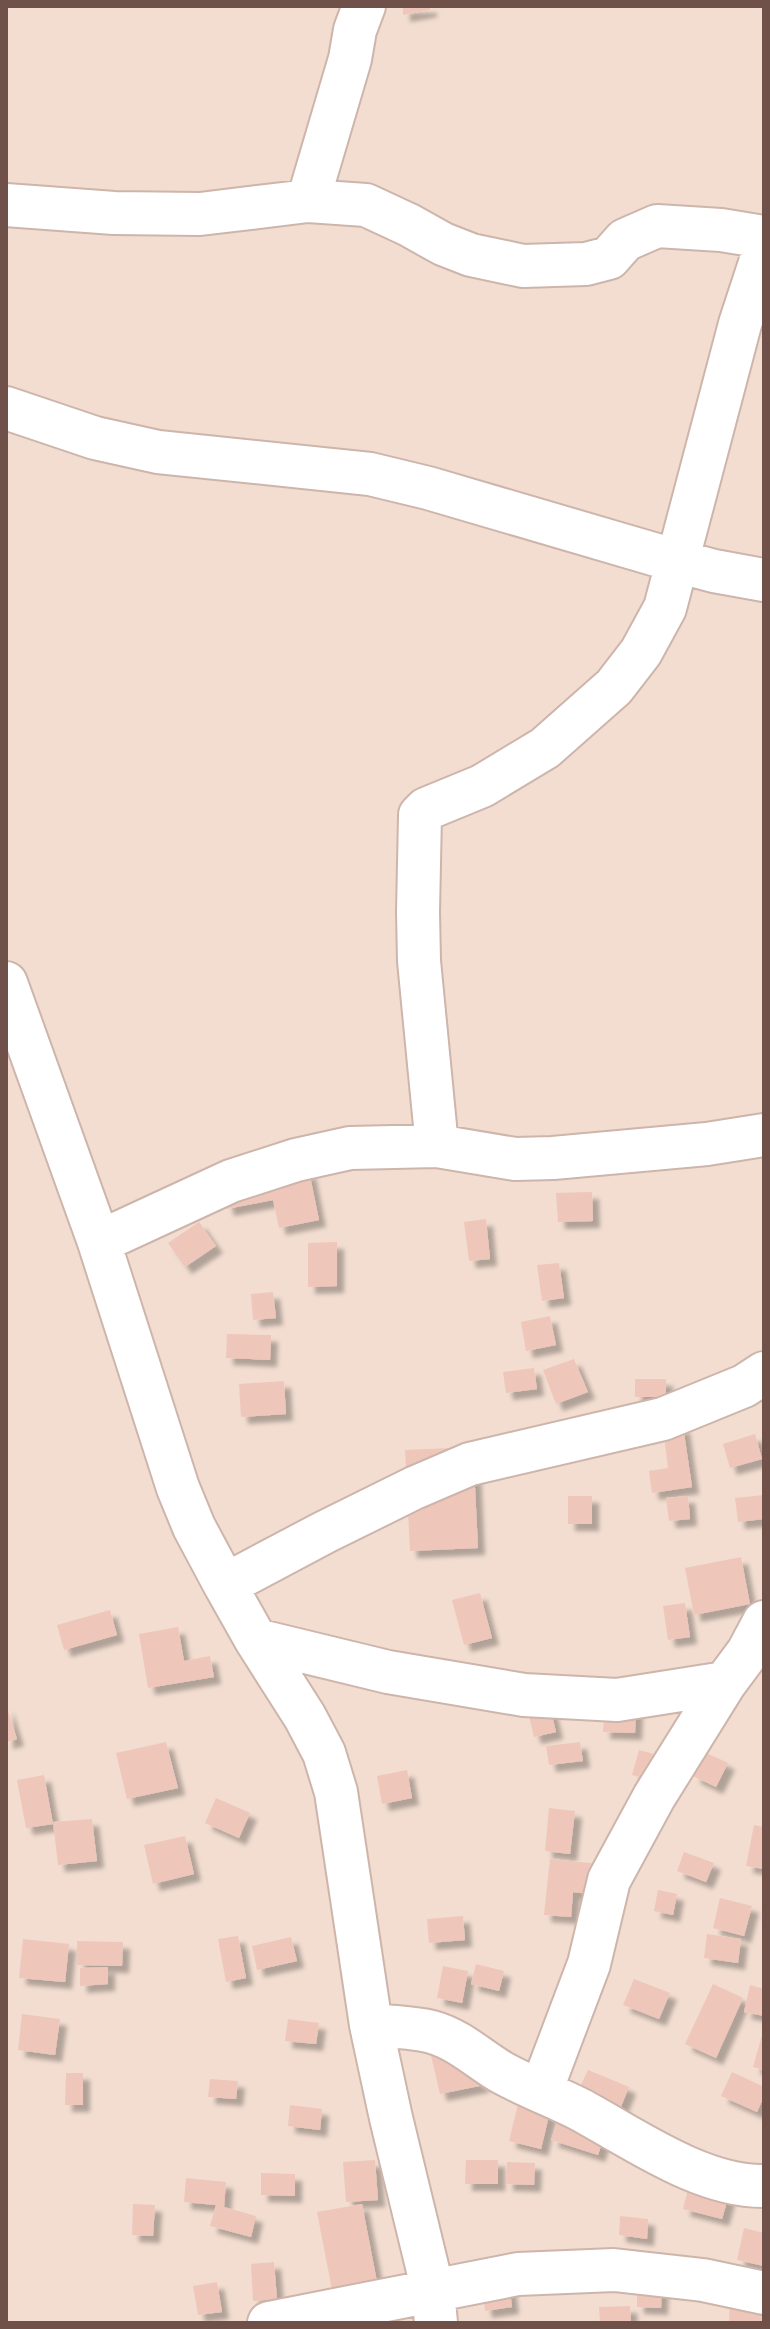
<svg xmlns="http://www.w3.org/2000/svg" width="770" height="2329" font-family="'Open Sans',sans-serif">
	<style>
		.residential { fill: #f2ddd0 }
		.building { fill: #efc7ba; filter: url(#shadow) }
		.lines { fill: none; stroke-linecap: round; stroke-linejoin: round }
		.minor-casing { stroke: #cdb5ab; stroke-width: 46 }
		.minor { stroke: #fff; stroke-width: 42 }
	</style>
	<defs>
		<filter id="shadow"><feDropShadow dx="7" dy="7" stdDeviation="2" flood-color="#0004"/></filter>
	</defs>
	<rect width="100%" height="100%" fill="#fbede1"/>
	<path class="residential" d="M6 6H764V2323H6Z"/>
	<path class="building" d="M403 6H430V10L403 15Z
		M309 1171 319 1220 279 1228 273 1200 227 1209 223 1188Z
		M592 1192 593 1221 558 1222 556 1193Z
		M486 1219 490 1259 469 1261 464 1222Z
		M199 1222 216 1246 185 1267 168 1243Z
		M337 1242V1286L308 1287V1243Z
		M559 1263 564 1298 542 1301 537 1265Z
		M273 1292 276 1318 253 1320 251 1294Z
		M550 1316 556 1345 526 1351 521 1322Z
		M227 1334 271 1335 270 1360 226 1358Z
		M574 1359 588 1392 556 1404 543 1370Z
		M534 1368 537 1389 506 1393 503 1372Z
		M635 1379H666V1397H635Z
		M284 1381 286 1414 241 1417 239 1384Z
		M683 1426 692 1487 652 1493 649 1471 668 1468 663 1428Z
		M755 1434 762 1459 730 1468 723 1444Z
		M473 1447 478 1548 410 1551 405 1450Z
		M764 1495V1519L738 1522 735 1498Z
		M568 1496H592V1524H568Z
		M688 1496 690 1519 669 1521 666 1498Z
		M741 1557 750 1604 694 1615 685 1568Z
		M480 1593 492 1638 464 1645 452 1600Z
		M685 1603 690 1637 668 1640 663 1606Z
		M110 1610 117 1635 64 1650 57 1625Z
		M178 1627 184 1661 210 1656 214 1677 148 1688 139 1634Z
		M549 1703 556 1732 534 1737 527 1708Z
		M6 1705 17 1739 6 1742Z
		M605 1705 636 1707 635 1733 603 1732Z
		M166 1742 178 1788 127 1799 116 1753Z
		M580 1742 583 1761 549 1765 546 1746Z
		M639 1750 673 1759 666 1784 632 1775Z
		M704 1752 728 1763 716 1787 693 1776Z
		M407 1770 412 1798 382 1804 377 1776Z
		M44 1775 53 1824 26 1828 17 1780Z
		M216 1798 250 1813 239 1838 205 1823Z
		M549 1808 575 1811 570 1854 545 1851Z
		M92 1819 97 1861 58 1865 53 1822Z
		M754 1825 764 1827V1869L746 1866Z
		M185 1836 194 1874 153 1884 144 1845Z
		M684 1852 714 1863 706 1882 677 1871Z
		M550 1859 599 1864 596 1895 573 1892 571 1917 544 1915Z
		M658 1890 677 1894 673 1915 654 1911Z
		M720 1898 752 1906 744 1936 713 1928Z
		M463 1916 465 1940 429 1943 427 1919Z
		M707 1934 741 1939 738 1963 704 1958Z
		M238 1936 246 1978 226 1982 218 1939Z
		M291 1937 297 1961 257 1970 252 1946Z
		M23 1939 69 1944 65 1982 19 1978Z
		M77 1941 123 1942 122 1966 77 1965Z
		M476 1964 504 1971 499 1991 471 1984Z
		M443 1966 468 1971 462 2003 437 1998Z
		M108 1967V1984L80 1986V1968Z
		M634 1979 670 1993 659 2019 623 2005Z
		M713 1984 743 1998 716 2058 685 2044Z
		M750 1985 764 1989V2016L744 2012Z
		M22 2014 60 2019 55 2055 18 2050Z
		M288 2019 319 2023 316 2044 285 2041Z
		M763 2032H764V2070L753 2067Z
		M429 2047 484 2085 440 2094Z
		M588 2070 629 2087 620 2109 578 2091Z
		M732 2072 764 2087V2096L757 2112 721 2096Z
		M66 2073H83V2105H65Z
		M210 2079 238 2081 236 2099 208 2097Z
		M520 2096 552 2103 541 2149 509 2141Z
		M290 2105 322 2109 320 2130 288 2126Z
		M563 2106 609 2121 598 2155 551 2140Z
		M375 2160 378 2200 346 2202 343 2162Z
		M466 2160H498V2184H465Z
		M507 2162 535 2163 534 2185 506 2184Z
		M261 2173 295 2174V2196L261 2195Z
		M186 2178 226 2182 224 2207 256 2216 251 2237 210 2226 216 2205 184 2202Z
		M690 2181 730 2191 722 2219 683 2209Z
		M133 2204 155 2205 153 2236 132 2235Z
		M362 2204 378 2287 333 2295 317 2212Z
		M620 2216 648 2219 647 2239 619 2235Z
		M744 2228 764 2233V2266L737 2260Z
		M274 2262 277 2299 253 2301 251 2264Z
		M508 2276 512 2307 485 2311 481 2280Z
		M637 2276 662 2277 661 2308 637 2307Z
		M217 2282 222 2312 198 2315 193 2286Z
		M730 2294 764 2295V2323H729Z
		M630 2306 631 2323H600L599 2307Z"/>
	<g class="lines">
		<g class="minor-casing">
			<path id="minor" d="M308 201 350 59 355 30 364 6
				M6 205 114 213 200 214 308 201 366 205 409 225 443 244 471 255 523 266 586 264 609 258 625 240 657 226 721 230 764 237
				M6 408 95 438 158 452 370 474 428 488 677 561 714 571 764 580
				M6 983 99 1242 178 1488 194 1527 225 1585 256 1640 305 1717 324 1753 336 1792 371 2025 391 2118 433 2291 436 2323
				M437 1146 419 961 418 912 420 815 426 809 482 786 545 748 614 687 641 652 665 608 740 324 764 251
				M99 1242 231 1181 296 1160 350 1148 437 1146 515 1159 553 1158 707 1144 764 1135
				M225 1585 325 1532 414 1488 470 1464 663 1419 744 1386 764 1373
				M256 1640 388 1672 524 1695 617 1700 725 1683 748 1652 764 1622
				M371 2025C391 2027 413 2027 432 2032 458 2039 479 2059 501 2072 526 2086 553 2096 579 2109 633 2138 701 2187 764 2186
				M541 2091 589 1964 609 1880 654 1797 725 1683
				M269 2323 518 2274 614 2270 703 2280 764 2293"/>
		</g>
		<use href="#minor" class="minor"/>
	</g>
	<rect width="770" height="2329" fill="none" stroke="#705149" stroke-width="16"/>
</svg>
